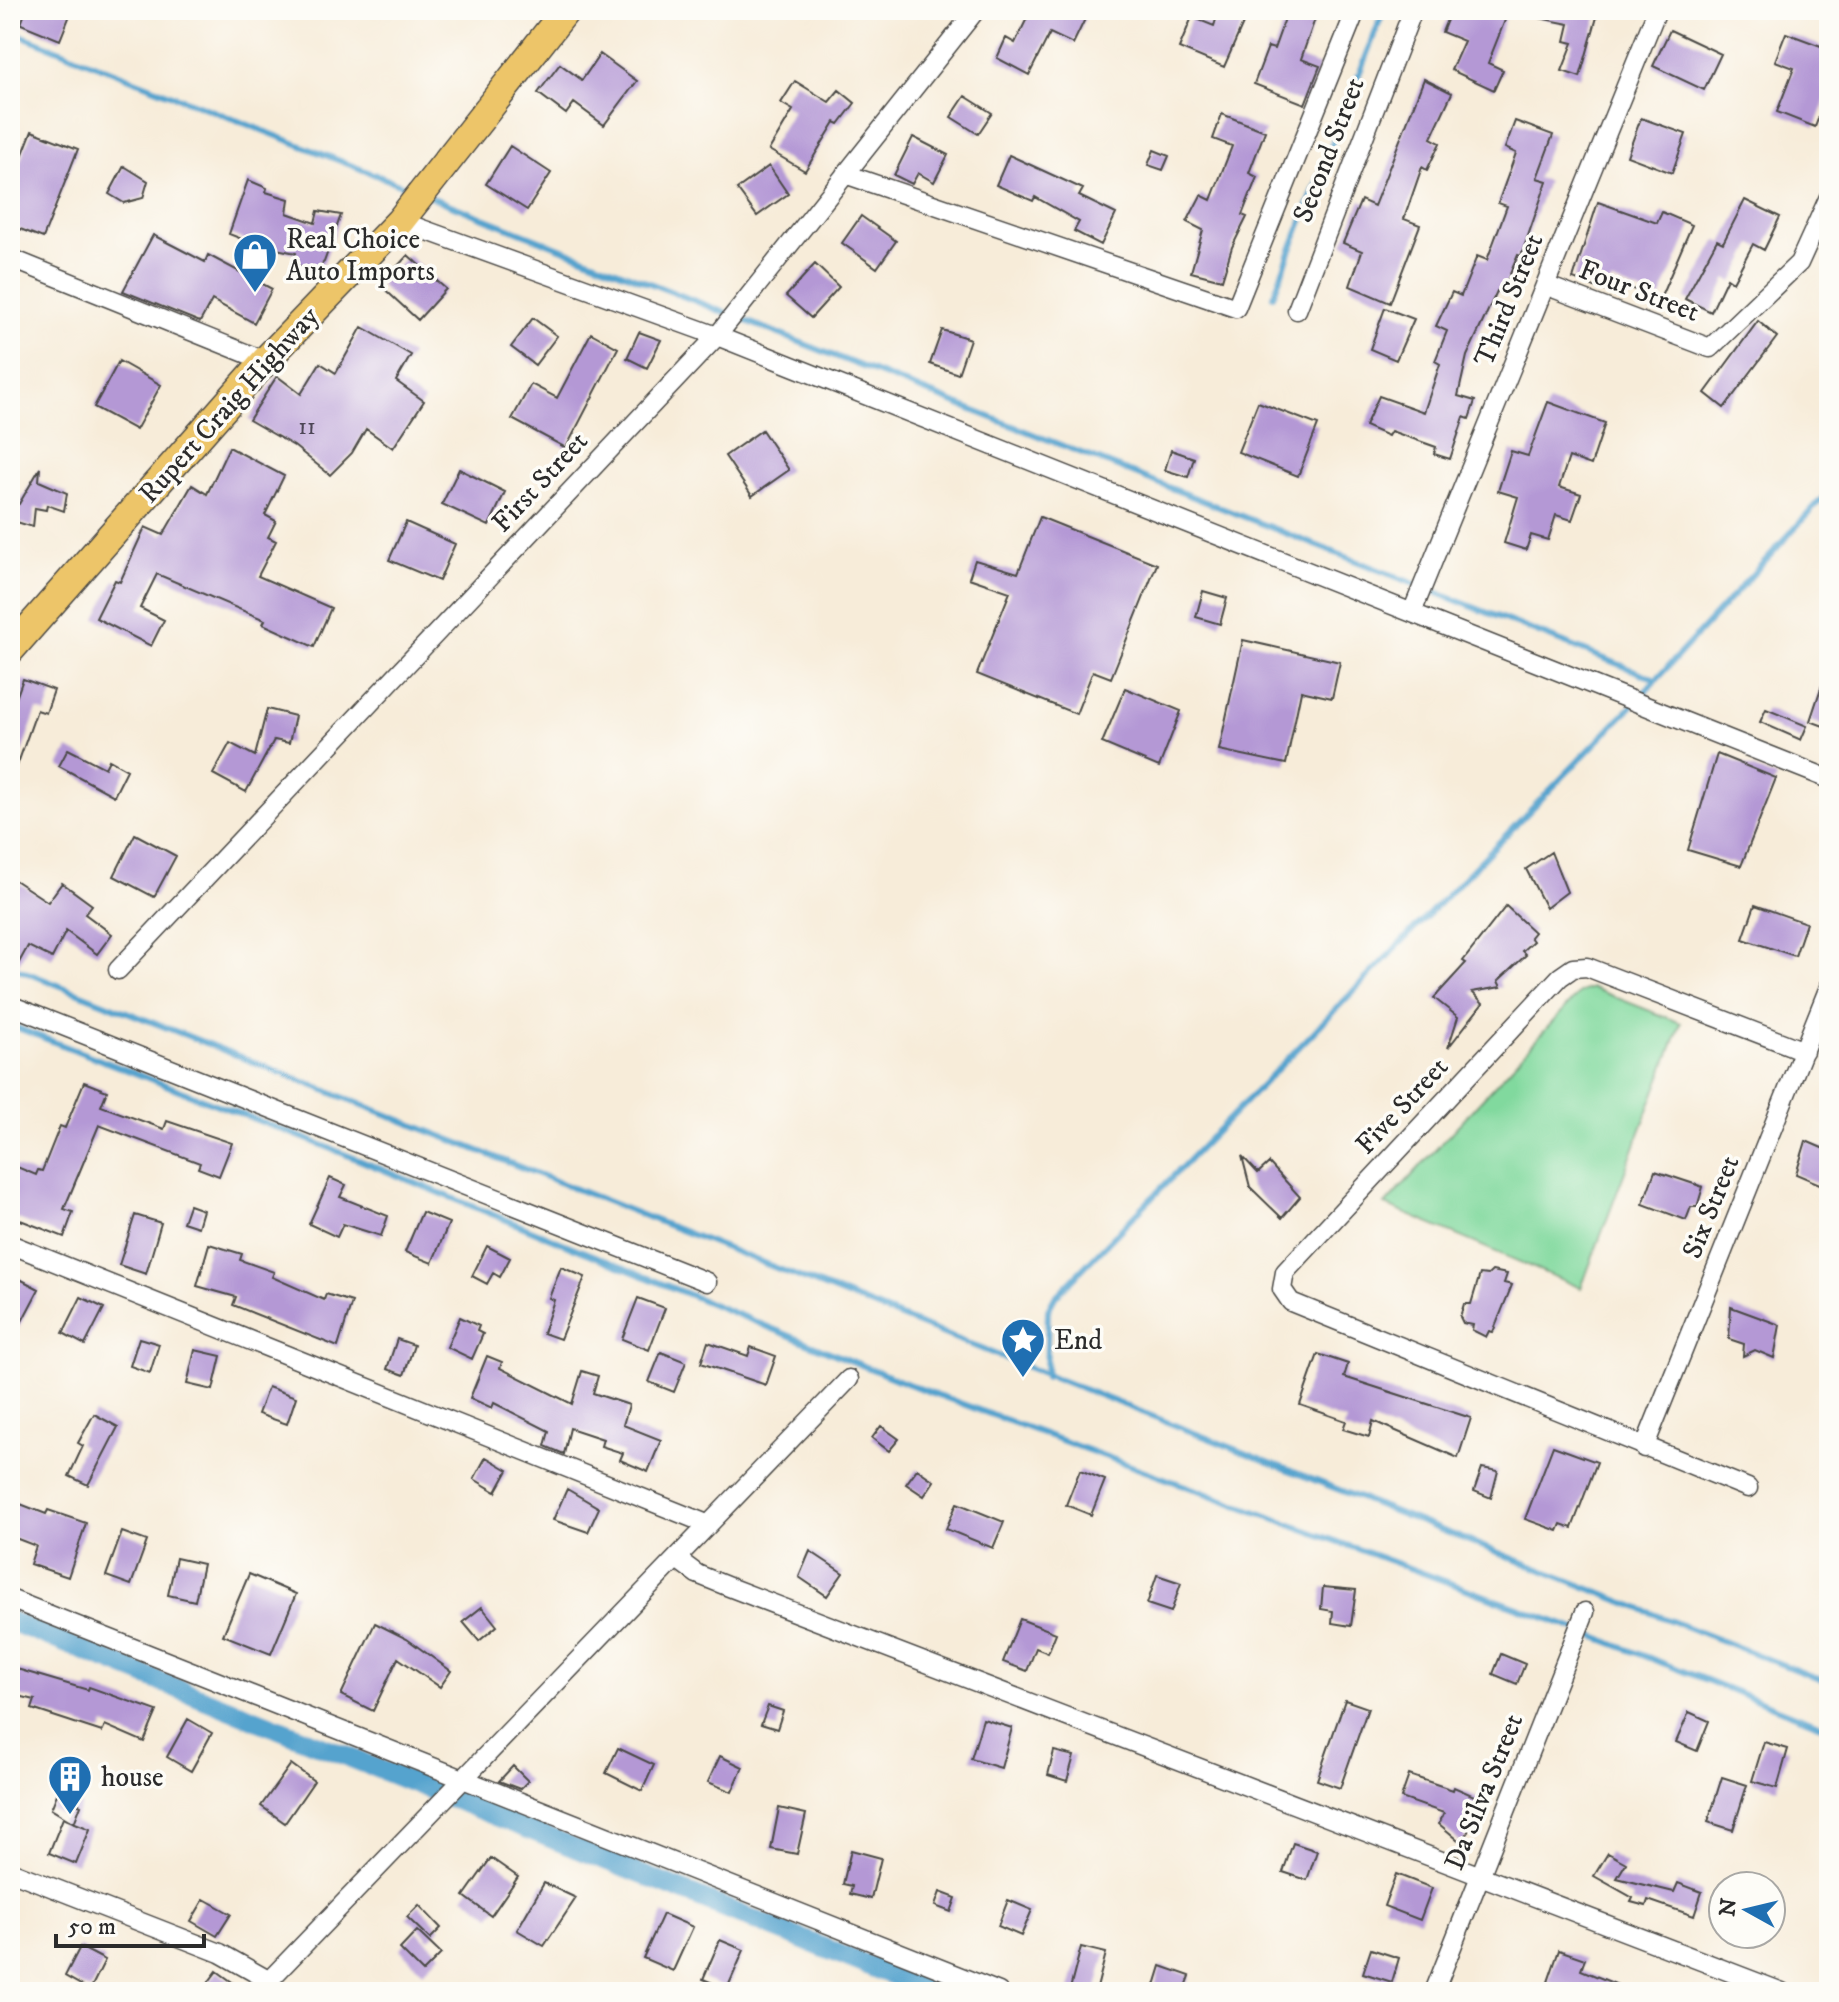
<svg xmlns="http://www.w3.org/2000/svg" width="1839" height="2002" font-family="'IM FELL DW Pica',serif">
	<style>
		.green { fill: #81d99e; stroke: #568264; stroke-width: 2 }
		.lines { fill: none; stroke-linecap: round; stroke-linejoin: round }
		.stream { stroke: #55a3ce; stroke-width: 6 }
		.canal { stroke: #55a3ce; stroke-width: 20 }
		.building { fill: #b498d5 }
		.street-casing { stroke: #4a4845; stroke-width: 21 }
		.primary-casing { stroke: #4a4845; stroke-width: 31 }
		.street { stroke: #fff; stroke-width: 18 }
		.primary { stroke: #edc569; stroke-width: 28 }
		.labels { text-anchor: middle; dominant-baseline: central; stroke-width: 7; stroke-linejoin: round; paint-order: stroke }
		.number-label { font-size: 24px; fill: #4d4656 }
		.street-label { font-size: 28px; fill: #2b2b2b; stroke: #fdfcf7 }
		.poi-label { font-size: 28px; fill: #2b2b2b; stroke: #fdfcf7; text-anchor: start }
	</style>
	<rect width="100%" height="100%" fill="#fdfcf7"/>
	<filter id="ink" filterUnits="userSpaceOnUse"><feTurbulence type="fractalNoise" baseFrequency=".0125" numOctaves="2"/><feDisplacementMap in="SourceGraphic" scale="16" xChannelSelector="R" yChannelSelector="G"/><feConvolveMatrix kernelMatrix="1 2 1 2 8 2 1 2 1" color-interpolation-filters="sRGB"/></filter>
	<filter id="wash" filterUnits="userSpaceOnUse"><feTurbulence type="fractalNoise" baseFrequency=".006" numOctaves="4" result="noise"/><feDisplacementMap in="SourceGraphic" scale="32" xChannelSelector="R" yChannelSelector="G"/><feGaussianBlur stdDeviation="1.8" result="paint"/><feColorMatrix in="noise" values="0 0 0 0 0 0 0 0 0 0 0 0 0 0 0 0 0 1.4 0 .05"/><feComposite in="paint" operator="in"/></filter>
	<g filter="url(#wash)">
		<rect width="100%" height="100%" fill="#f7ecd9"/>
		<path class="green" d="M1592 988 1681 1023 1581 1288 1385 1205 1580 992Z"/>
		<g class="lines">
			<path class="stream" d="M10 31 414 190
				M428 196 1656 679
				M1273 296 1384 10
				M10 966 1829 1683
				M10 1025 332 1149 908 1384 1578 1630 1829 1728
				M1046 1377 1048 1310 1055 1297 1630 708 1829 491"/>
			<path class="canal" d="M10 1621 934 1992"/>
		</g>
		<g id="blocks">
			<path class="building" d="M26 10H72L60 40 21 24Z
				M1031 10H1067L1085 19 1073 44 1050 33 1029 75 997 58 1006 38 1015 43Z
				M1219 10H1249L1224 67 1179 48 1192 17 1214 26Z
				M1288 10 1315 19 1301 59 1320 66 1305 104 1254 84 1268 47 1274 49Z
				M1451 10H1509L1488 63 1503 70 1494 90 1451 70 1464 41 1442 32Z
				M1540 10H1599L1580 77 1562 71 1573 43 1565 41 1569 24 1539 18Z
				M1670 30 1721 54 1704 90 1653 66Z
				M1786 33 1829 49V90L1815 127 1777 112 1794 68 1775 61Z
				M600 54 637 81 604 125 574 103 566 114 538 93 560 64 582 80Z
				M1424 79 1452 93 1431 138 1440 143 1427 170 1422 167 1404 219 1420 225 1390 303 1350 286 1362 251 1343 243 1361 200 1374 206Z
				M795 81 829 102 839 90 855 103 839 124 835 122 805 171 769 150 793 110 781 103Z
				M965 96 992 113 978 134 951 117Z
				M1222 114 1265 131 1249 173 1257 177 1242 215 1247 217 1232 247 1222 280 1191 272 1203 230 1187 222 1201 195 1211 200 1232 146 1213 139Z
				M1641 118 1686 134 1672 173 1627 156Z
				M1515 121 1553 135 1537 178 1547 181 1521 256 1518 255 1502 293 1497 291 1467 356 1458 396 1475 401 1469 419 1464 417 1450 459 1434 454 1436 447 1391 431 1388 436 1365 426 1379 396 1424 412 1440 364 1435 361 1447 331 1436 326 1452 292 1461 296 1477 256 1487 260 1507 206 1498 203 1516 153 1505 148Z
				M32 131 78 149 43 238 10 225V187Z
				M913 137 948 155 934 182 918 173 912 184 894 175Z
				M510 146 551 173 527 210 486 184Z
				M1154 150 1169 156 1163 170 1148 165Z
				M1009 155 1083 189 1079 196 1116 214 1101 245 1074 231 1079 222 1035 197 1033 201 996 185Z
				M124 166 148 181 143 198 124 203 109 194Z
				M769 166 788 194 757 216 737 189Z
				M248 180 267 188 266 192 289 199 287 213 315 223 318 211 341 215 324 262 311 274 294 262 296 253 257 245 229 234Z
				M1745 200 1780 217 1764 250 1753 244 1733 282 1727 278 1711 312 1685 299 1717 240 1723 243Z
				M1598 202 1657 223 1662 212 1692 225 1660 299 1611 281 1608 292 1573 279Z
				M861 216 896 241 877 268 842 243Z
				M153 235 205 262 208 255 272 289 254 323 212 300 200 322 123 291Z
				M408 255 446 289 418 320 380 285Z
				M815 264 839 287 811 318 786 296Z
				M1385 308 1414 319 1396 360 1370 349Z
				M533 318 557 336 535 365 511 347Z
				M1758 321 1777 337 1724 408 1705 393Z
				M362 327 411 355 396 381 424 401 393 448 366 429 352 453 330 475 294 446 249 420 277 376 301 394 320 363 336 373Z
				M942 330 970 339 958 374 930 364Z
				M639 332 661 340 647 368 627 358Z
				M591 333 618 348 566 448 512 419 531 384 557 398Z
				M119 361 161 385 136 430 94 407Z
				M1258 402 1318 425 1298 476 1238 452Z
				M1548 402 1605 423 1591 465 1569 457 1559 487 1581 494 1572 520 1556 515 1548 540 1531 535 1526 550 1504 543 1518 497 1498 491 1511 451 1528 456Z
				M762 430 789 470 752 496 725 456Z
				M229 447 284 476 265 515 276 521 268 537 276 541 258 576 331 608 314 647 263 624 265 620 157 574 140 608 164 620 151 646 96 618 115 580 120 582 145 527 163 535 192 485 207 494Z
				M1171 450 1194 458 1188 477 1165 470Z
				M40 468 39 481 67 493 64 511 47 505 46 510 35 508 33 527 10 520V500L19 504Z
				M459 469 505 492 489 526 442 504Z
				M1040 517 1157 564 1111 678 1093 671 1076 714 977 674 1010 592 969 578 975 560 1018 573Z
				M406 522 455 544 439 581 389 560Z
				M1203 591 1227 598 1220 624 1196 617Z
				M1243 640 1340 662 1332 698 1301 691 1286 764 1219 750Z
				M1826 673H1829V728L1810 721Z
				M23 679 54 690 46 713 37 710 12 780 10 715Z
				M1125 688 1181 711 1159 767 1102 743Z
				M267 709 295 716 289 743 274 740 246 792 213 774 230 743 255 756Z
				M1766 709 1807 726 1801 740 1760 722Z
				M68 749 105 768 109 760 127 770 114 796 59 766Z
				M1717 754 1776 778 1741 866 1688 850Z
				M135 834 176 856 154 897 114 876Z
				M1551 852 1567 892 1546 908 1526 869Z
				M10 877 48 902 62 883 92 905 85 914 112 934 97 954 66 931 52 958 28 946 10 979Z
				M1755 905 1806 923 1795 956 1743 939Z
				M1506 906 1534 932 1530 937 1533 941 1522 951 1526 955 1498 981 1501 987 1472 992 1483 1003 1448 1048 1458 1017 1434 998 1466 963 1463 961Z
				M84 1082 107 1091 101 1106 164 1129 167 1121 232 1143 219 1176 198 1168 200 1163 99 1125 64 1209 73 1212 64 1237 10 1216V1164L36 1175 38 1170 42 1171 60 1126 65 1128Z
				M1806 1141 1829 1151V1188L1796 1174Z
				M1242 1156 1258 1173 1269 1163 1300 1197 1282 1218 1250 1187Z
				M1655 1171 1703 1187 1697 1207H1691L1686 1220 1643 1204Z
				M330 1178 346 1185 340 1197 388 1216 381 1236 343 1224 337 1237 309 1224Z
				M189 1205 203 1210 198 1227 183 1222Z
				M422 1212 449 1223 432 1263 405 1252Z
				M135 1215 161 1223 146 1274 119 1265Z
				M209 1244 242 1254 240 1260 274 1272 272 1277 324 1300 326 1294 352 1302 338 1347 233 1305 236 1297 197 1286Z
				M487 1246 510 1258 500 1277 493 1273 487 1284 472 1276Z
				M561 1267 585 1277 560 1339 543 1333 554 1300 549 1298Z
				M1492 1271 1507 1274 1504 1283 1512 1285 1493 1332 1489 1331 1486 1337 1472 1330 1473 1325 1463 1323 1460 1317 1464 1304H1471L1480 1274 1488 1275Z
				M16 1277 39 1289 10 1344V1288Z
				M81 1297 104 1308 85 1345 63 1333Z
				M638 1298 665 1308 649 1350 622 1339Z
				M1731 1307 1780 1325 1774 1358 1755 1350 1743 1356 1744 1344 1729 1339Z
				M460 1317 479 1326 477 1331 483 1334 472 1359 447 1347Z
				M139 1338 159 1344 150 1373 130 1366Z
				M397 1339 414 1345 404 1375 387 1369Z
				M708 1342 748 1356 751 1347 776 1356 766 1385 701 1363Z
				M195 1350 221 1356 213 1390 187 1384Z
				M661 1352 686 1362 674 1392 649 1382Z
				M1318 1354 1348 1364 1344 1377 1471 1418 1458 1458 1373 1421 1369 1437 1343 1429 1346 1421 1300 1405Z
				M487 1356 502 1362 500 1368 572 1404 582 1371 598 1376 593 1393 629 1405 623 1425 661 1440 648 1472 620 1460 623 1453 601 1446 603 1439 570 1428 564 1454 545 1446 549 1431 494 1403 492 1408 470 1398Z
				M268 1387 296 1397 287 1424 258 1414Z
				M94 1414 118 1427 88 1485 69 1476 83 1446 78 1443Z
				M881 1426 899 1439 889 1451 872 1438Z
				M1553 1446 1597 1462 1572 1528 1561 1524 1558 1531 1525 1519Z
				M486 1457 508 1470 496 1492 474 1479Z
				M1482 1468 1498 1471 1491 1498 1474 1491Z
				M917 1469 934 1481 924 1496 906 1484Z
				M1080 1470 1105 1480 1091 1515 1066 1505Z
				M567 1489 599 1508 588 1532 553 1520Z
				M10 1500 46 1514 48 1510 86 1523 68 1577 30 1564 36 1546 10 1536Z
				M957 1503 1004 1522 993 1548 946 1529Z
				M122 1532 147 1541 131 1585 106 1576Z
				M810 1551 843 1573 827 1596 799 1577Z
				M176 1558 203 1564 195 1601 168 1595Z
				M249 1574 296 1594 271 1654 223 1635Z
				M1157 1575 1181 1583 1171 1612 1147 1604Z
				M1323 1587 1356 1590 1351 1626 1332 1623 1333 1611 1321 1609Z
				M482 1607 497 1626 479 1641 463 1622Z
				M1020 1619 1056 1633 1048 1653 1036 1648 1027 1671 1003 1662Z
				M375 1623 407 1639 451 1671 440 1687 398 1658 373 1711 341 1695Z
				M1501 1654 1525 1664 1517 1684 1493 1674Z
				M10 1667 88 1690 89 1687 157 1711 144 1742 105 1725 102 1732 32 1709 35 1700 10 1694Z
				M1345 1700 1368 1708 1340 1788 1317 1780Z
				M768 1706 783 1711 777 1729 761 1724Z
				M1689 1712 1709 1721 1697 1751 1676 1742Z
				M188 1719 212 1733 191 1771 167 1757Z
				M983 1719 1012 1728 1001 1768 971 1759Z
				M1764 1742 1788 1749 1777 1788 1752 1781Z
				M618 1748 654 1765 642 1791 606 1773Z
				M1054 1751 1074 1756 1067 1781 1048 1775Z
				M720 1756 743 1767 732 1792 708 1782Z
				M291 1764 314 1781 285 1823 261 1806Z
				M513 1766 528 1781 520 1789 499 1781Z
				M1409 1775 1453 1790 1454 1787 1481 1799 1463 1844 1439 1824 1444 1813 1401 1798Z
				M1722 1777 1747 1785 1733 1830 1708 1822Z
				M57 1794 81 1805 74 1823 51 1809Z
				M779 1808 806 1814 797 1854 771 1849Z
				M63 1818 90 1829 76 1864 49 1853Z
				M1293 1843 1317 1851 1307 1880 1283 1872Z
				M851 1850 881 1858 871 1899 850 1894 852 1886 843 1884Z
				M1608 1853 1626 1863 1617 1878 1674 1892 1678 1883 1702 1892 1694 1916 1648 1900 1646 1906 1631 1902 1633 1898 1594 1876Z
				M491 1858 518 1877 491 1916 464 1896Z
				M1396 1874 1432 1888 1420 1920 1384 1906Z
				M544 1883 576 1898 544 1946 517 1930Z
				M940 1892 956 1898 951 1912 935 1906Z
				M204 1899 231 1914 217 1936 191 1921Z
				M1008 1900 1032 1910 1021 1936 998 1926Z
				M419 1905 441 1928 430 1939 407 1917Z
				M663 1914 693 1927 673 1971 643 1958Z
				M417 1931 441 1954 423 1972 400 1949Z
				M720 1940 744 1950 727 1989 703 1979Z
				M80 1947 105 1960 90 1990 65 1976Z
				M1081 1947 1106 1953 1096 1992 1070 1989Z
				M1371 1949 1399 1958 1392 1982 1363 1973Z
				M1559 1950 1585 1959 1581 1970 1635 1992H1575L1548 1982Z
				M1161 1966 1190 1976 1184 1992H1153Z
				M217 1971 246 1992H201Z"/>
		</g>
	</g>
	<g filter="url(#ink)">
		<use href="#blocks" fill-opacity="0" stroke="#4a4845" stroke-width="2"/>
		<g class="lines">
			<g class="street-casing">
				<path id="street" d="M845 174 1236 308 1356 10
					M400 221 717 336 1829 779
					M10 258 265 361
					M1545 285 1710 348 1799 263 1829 197
					M1297 310 1413 10
					M1413 610 1657 10
					M118 970 717 336 976 10
					M10 1005 707 1282
					M10 1244 707 1524
					M1644 1448 1829 987
					M1748 1488 1291 1302 1282 1289 1285 1272 1560 977 1573 968 1587 967 1804 1051
					M677 1559 697 1574 729 1587 1782 1992
					M10 1599 999 1992
					M10 1871 220 1953 268 1980
					M258 1992 849 1379
					M1434 1992 1585 1612"/>
			</g>
			<g class="primary-casing">
				<path id="primary" d="M10 650 265 361 400 221 566 10"/>
			</g>
			<use href="#street" class="street"/>
			<use href="#primary" class="primary"/>
		</g>
	</g>
	<defs>
		<g id="shop-pin" transform="scale(2.3)"><path d="M0 17L-7.5 6A9.5 9.5 0 1 1 7.5 6Z" fill="#1f6fb2" stroke="#fdfcf7"/><path d="M-5-2.5h2.3a2.7 3.5 0 0 1 5.4 0H5L5.5 6h-11ZM-1.5-2.5h3a1.5 2.3 0 0 0-3 0Z" fill="#fff"/></g>
		<g id="sight-pin" transform="scale(2.3)"><path d="M0 17L-7.5 6A9.5 9.5 0 1 1 7.5 6Z" fill="#1f6fb2" stroke="#fdfcf7"/><path d="M0-6L1.8-2.2L6-1.7L2.9 1.2L3.7 5.4L0 3.3L-3.7 5.4L-2.9 1.2L-6-1.7L-1.8-2.2Z" fill="#fff"/></g>
		<g id="building-pin" transform="scale(2.3)"><path d="M0 17L-7.5 6A9.5 9.5 0 1 1 7.5 6Z" fill="#1f6fb2" stroke="#fdfcf7"/><path d="M-4-6H4V6H1V3H-1V6H-4ZM-2.5-4.3h1.7v1.8h-1.7ZM.8-4.3h1.7v1.8H.8ZM-2.5-1h1.7V.8h-1.7ZM.8-1h1.7V.8H.8Z" fill="#fff"/></g>
	</defs>
	<g fill-rule="evenodd">
		<use href="#shop-pin" x="255" y="255"/>
		<use href="#sight-pin" x="1023" y="1340"/>
		<use href="#building-pin" x="70" y="1777"/>
	</g>
	<g class="labels">
		<g class="number-label">
			<text x="307" y="427">11</text>
		</g>
		<g class="street-label">
			<text transform="translate(1329 150) rotate(-69)">Second Street</text>
			<text transform="translate(1639 291) rotate(21)">Four Street</text>
			<text transform="translate(1509 300) rotate(-68)">Third Street</text>
			<text transform="translate(229 405) rotate(-48)">Rupert Craig Highway</text>
			<text transform="translate(540 482) rotate(-47)">First Street</text>
			<text transform="translate(1402 1106) rotate(-47)">Five Street</text>
			<text transform="translate(1711 1207) rotate(-68)">Six Street</text>
			<text transform="translate(1484 1792) rotate(-68)">Da Silva Street</text>
		</g>
		<g class="poi-label">
			<text x="286" y="239">Real Choice<tspan x="286" dy="32">Auto Imports</tspan></text>
			<text x="1054" y="1340">End</text>
			<text x="101" y="1777">house</text>
		</g>
	</g>
	<rect width="1839" height="2002" fill="none" stroke="#fdfcf7" stroke-width="40"/>
	<g transform="translate(1747 1910) rotate(278)"><circle r="38" fill="#fdfcf7" stroke="#a9a8a5" stroke-width="2"/>
	<path d="M0-6L14 30L0 20L-14 30Z" fill="#1f6fb2"/>
	<text y="-12" font-size="22" font-weight="bold" text-anchor="middle" fill="#2b2b2b">N</text>
	</g>
	<path d="M56 1934v12h148v-12" fill="none" stroke="#2b2b2b" stroke-width="4"/>
	<text x="68" y="1934" font-size="24" fill="#2b2b2b" stroke="#fdfcf7" stroke-width="6" paint-order="stroke">50 m</text>
</svg>
